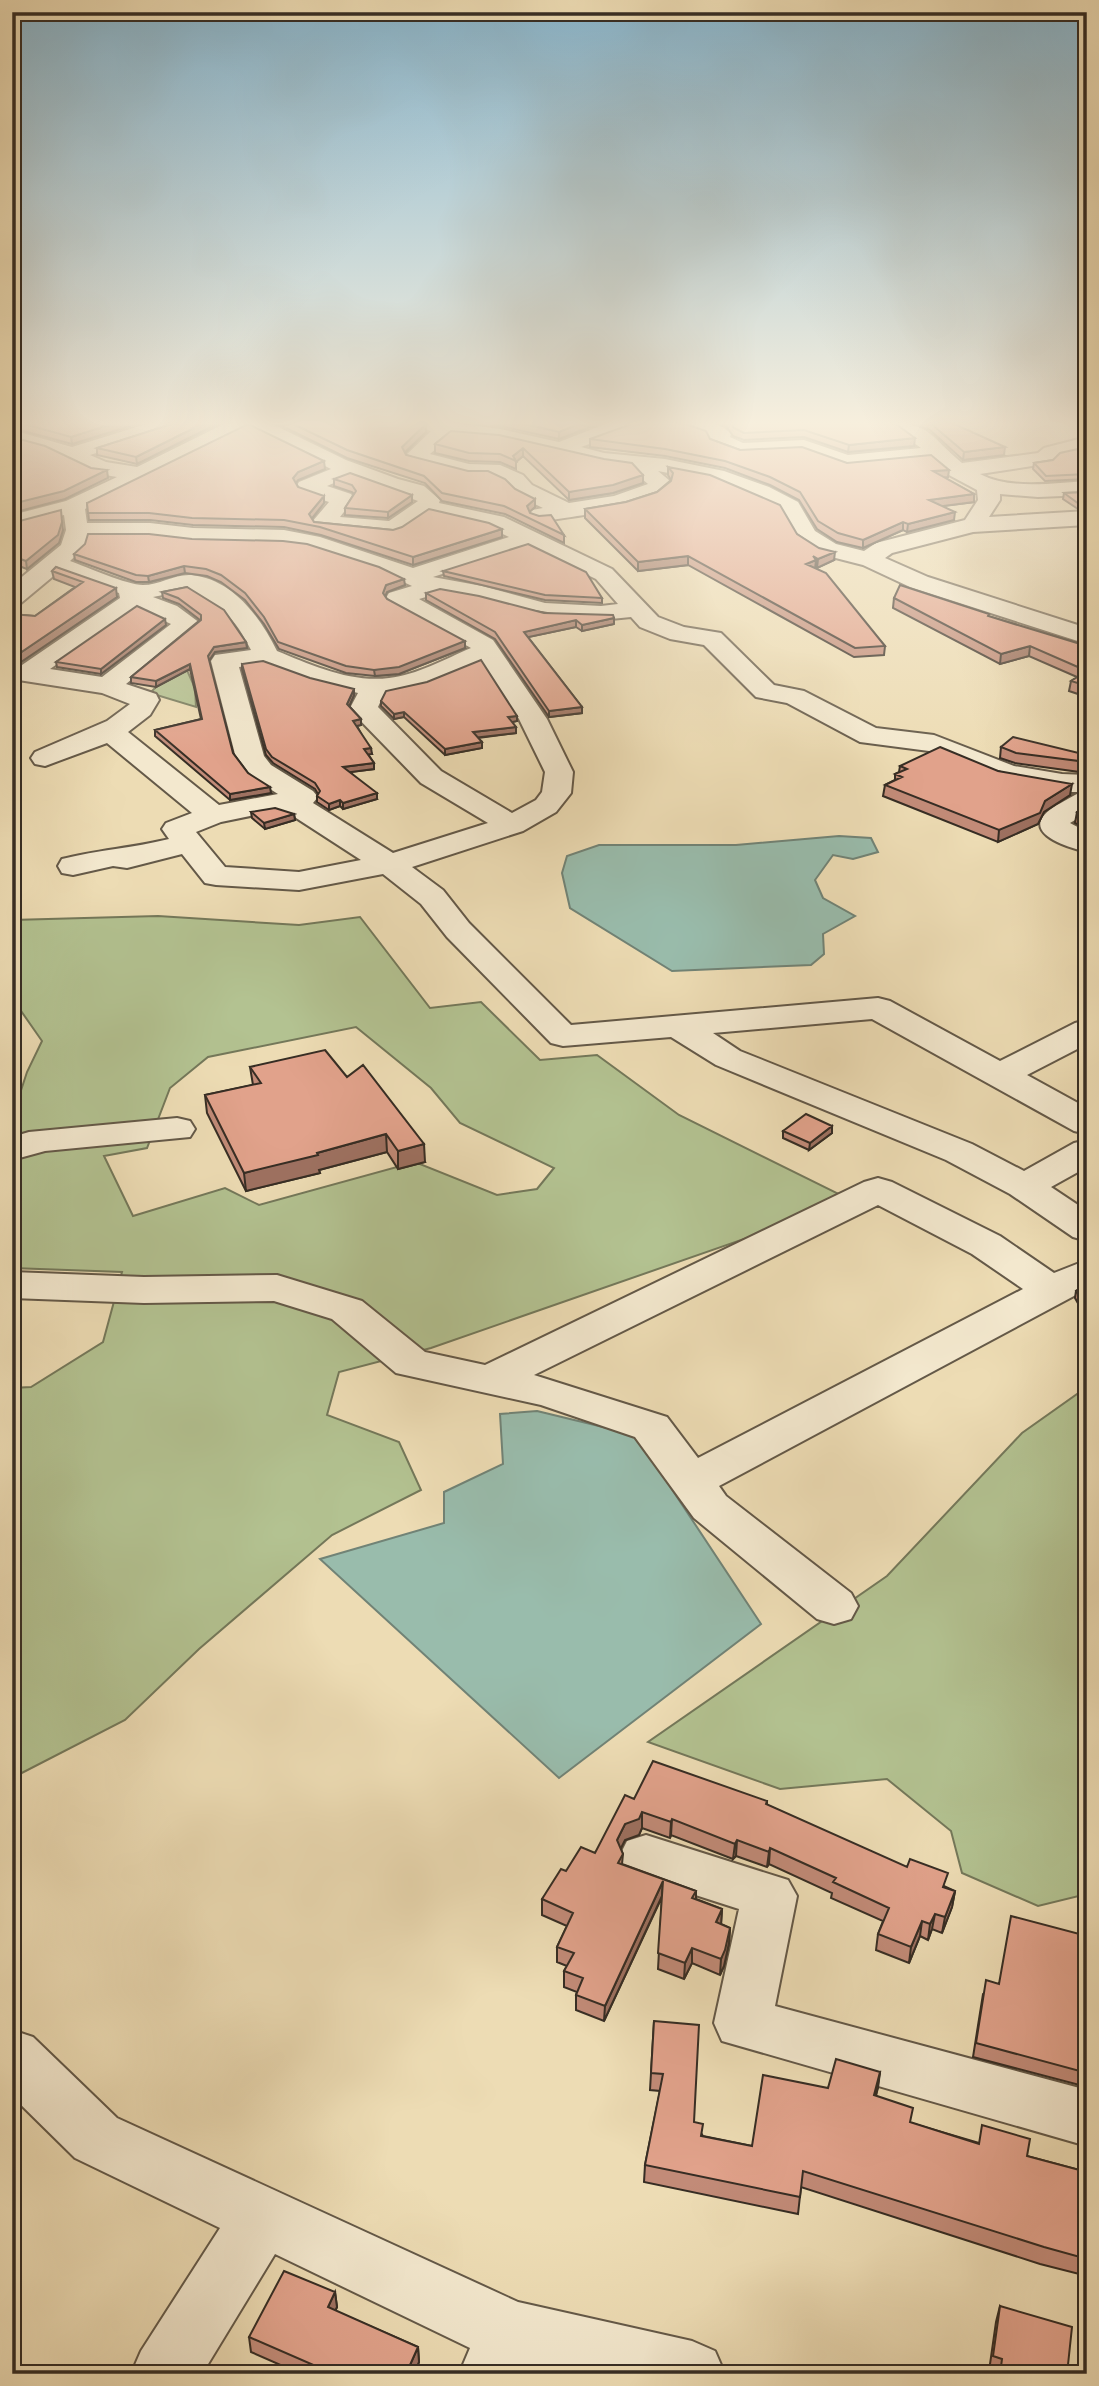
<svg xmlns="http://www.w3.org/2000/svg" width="1099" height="2386" font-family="'Libre Bodoni',serif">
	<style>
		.green { fill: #b3c291; stroke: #74785a; stroke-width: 2; fill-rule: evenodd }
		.water { fill: #99bcac; stroke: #718376; stroke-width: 2 }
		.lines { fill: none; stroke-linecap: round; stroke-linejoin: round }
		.minor-casing { stroke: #645948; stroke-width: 4 }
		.minor { fill: #f3e8ce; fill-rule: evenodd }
		.wall { fill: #c28b78; stroke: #362d24; stroke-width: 2 }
		.shaded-wall { fill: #9e7161; stroke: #362d24; stroke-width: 2 }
		.building { fill: #e1a28b; stroke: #362d24; stroke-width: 2 }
	</style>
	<rect width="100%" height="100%" fill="#eddcb4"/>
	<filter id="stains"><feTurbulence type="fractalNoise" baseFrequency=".00286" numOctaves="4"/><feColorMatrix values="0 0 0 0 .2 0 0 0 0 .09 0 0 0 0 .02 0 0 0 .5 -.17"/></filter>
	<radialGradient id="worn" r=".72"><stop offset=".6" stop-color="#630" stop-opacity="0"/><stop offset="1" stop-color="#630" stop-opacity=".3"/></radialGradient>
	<path class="green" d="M186 668 195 688 196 707 150 693 165 678Z
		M158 916 299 925 360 917 430 1008 481 1002 540 1060 597 1055 679 1115 853 1201 431 1348 339 1372 327 1415 399 1442 421 1490 332 1535 199 1649 125 1720 12 1778V1388L31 1387 103 1342 122 1272 12 1268V1118L27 1072 42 1041 12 998V920ZM356 1027 431 1088 460 1123 554 1168 537 1189 497 1195 415 1162 259 1205 225 1188 133 1216 104 1156 147 1148 170 1088 208 1057Z
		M1087 1387V1894L1038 1906 962 1873 951 1831 887 1779 780 1789 648 1742 887 1576 1022 1433Z"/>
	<path class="water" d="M839 836 871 838 878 852 853 859 833 855 815 880 823 898 855 916 823 934 824 954 811 965 672 971 570 908 562 873 567 856 599 845H736Z
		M537 1411 636 1435 761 1624 559 1778 320 1559 444 1523V1492L503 1464 500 1414Z"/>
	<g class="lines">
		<g class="minor-casing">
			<path id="minor" d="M153 422H185L182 426 90 455 106 462 137 467 228 422H268L346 460 398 479 424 486 440 500 439 503 504 517 612 569 658 617 684 627 721 633 774 685 804 691 876 728 934 735 1014 766 1062 774 1087 775V813L1070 823 1087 832V852C1062 846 1015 830 1057 805 1065 801 1073 795 1082 792H1062L997 779 929 751 860 742 787 703 756 697 704 645 670 639 640 627 631 617 601 620 544 617 480 600 440 593 419 599 493 640 547 719 573 772 571 793 556 812 523 831 412 867 443 890 469 923 571 1025 878 998 890 1001 1000 1061 1075 1023 1087 1020V1044L1027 1075 1087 1108V1134L1074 1131 872 1019 713 1033 740 1051 972 1144 1024 1171 1074 1143 1087 1140V1167L1051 1187 1087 1211V1241L1073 1237 1010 1194 946 1160 716 1065 671 1037 563 1046 551 1043 447 937 421 904 383 874 299 890 216 885 205 883 182 854 127 868 113 866 73 875 62 873 58 866 62 859C98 850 133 848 169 839L162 829 166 823 192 813 107 743 45 766 35 764 31 758 35 752 107 721 130 704 102 693 12 679V665H22L120 598 119 593 57 573 21 603 12 605V585L61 545 66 530 64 515 12 529V515L66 501 117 477 93 473 47 451 12 442V430L72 447ZM249 428 331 469 299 482 296 487 299 492 329 502 312 522 315 527 393 535 401 533 429 514 490 528 509 537 413 568 320 537 284 530 193 528 150 523H87L85 509ZM350 476 418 501 389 521 340 517 354 499 351 494 327 486ZM87 537H150L193 542 284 544 308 548 380 571 412 586 389 593 386 598 389 603 471 648C445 659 417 675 389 678 351 683 311 665 277 651 260 617 233 579 191 575 175 574 159 585 143 585 127 585 87 567 70 561L84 548ZM528 546 596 579 618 604 601 606 545 603 482 586 433 577ZM188 590C221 604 235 618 251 650L215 655 211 661 236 758 251 777 278 794 219 805 128 732 150 715 159 700 156 694 126 684 200 623 177 606 153 597ZM137 608 171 624 102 677 50 669ZM482 662 519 719 545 772 542 792 536 800 512 813 441 771 378 707 384 694 427 685ZM264 664 311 681 358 693 350 708 354 714 421 783 488 823 393 853 313 803 318 797 313 791 271 765 264 756 239 667ZM275 811 290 814 361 860 299 872 225 867 196 832 221 822Z
				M415 422H446L500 429 559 442 611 422H643L640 426 581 447 604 453 665 459 724 471 769 487 798 502 815 531 836 544 864 551 876 543 965 520 978 500 977 490 949 475 931 460 846 468 802 452 741 455 711 444 708 440 709 437 676 426 673 422C691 422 719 419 731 434L730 437 743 443 804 440 848 455 921 448 885 422C931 422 930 437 962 463L1038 453 1044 448 1087 437V449L1058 456 1052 463 980 474C1010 490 1053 483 1087 481V495L1038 497 1000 494V500L989 517 1087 511V525L973 532 892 553 885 558 928 577 1087 628V644L910 587 863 565 820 554 798 540 781 511 753 497 710 481 658 471 670 481C669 485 670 488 666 491 646 510 569 516 540 522L532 520 529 515 532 510 543 508 516 495 507 485 489 476H469L408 461 404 457 431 431 418 426ZM450 436 500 441 604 465 636 469 634 472 648 484 614 496 569 503 532 485 523 475 500 465 469 464 430 454Z
				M177 1118 190 1121 195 1129 190 1137 45 1151 12 1160V1137L29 1132Z
				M878 1178 892 1182 1000 1236 1054 1273 1087 1260V1289L719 1486 726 1496 851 1593 858 1606 851 1619 834 1624 817 1619 694 1518 635 1437 541 1405 396 1373 332 1319 274 1301 144 1303 12 1298V1272L144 1277 277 1275 362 1301 425 1352 485 1365 864 1182ZM878 1205 972 1254 1023 1289 698 1458 667 1417 534 1375Z
				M646 1835 788 1880 797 1896 775 2006 1087 2090V2146L722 2041 714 2023 739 1909 627 1873 619 1857 627 1841Z
				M12 2030 33 2037 117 2118 518 2302 692 2341 715 2351 725 2374H544L529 2370 528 2374H459L470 2348 275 2254 202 2374H131L141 2351 220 2228 75 2158 12 2096Z"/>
		</g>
		<use href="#minor" class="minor"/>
	</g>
	<path class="wall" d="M12 422H143L72 444 12 428Z
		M178 422H221L137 464 97 455V448Z
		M274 422H421L426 424V432L405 453 406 455 515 489 535 507 529 512 530 513 564 535V543L505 514 442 501 425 483 347 458Z
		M469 422H603L559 439 500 426Z
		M716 422H893L914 446 848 452 804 437 744 440 733 436 727 427Z
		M907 422H950L1004 455 963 460 930 430Z
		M451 431 643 475V483L613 493 569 500 523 456 516 462V469L500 462 469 461 435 453V444Z
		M590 439H710L740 450 847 463 948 477 945 478 974 494V502L942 506 954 520 907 532 903 530 863 548 837 542 817 529 799 500 770 485 725 468 665 456 590 447Z
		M1087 447V479L1045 481 1033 469 1034 463 1053 460Z
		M668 467 797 534 834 560 817 568 815 567V568L885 646 884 655 854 657 688 565 638 571 585 518V509L626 502 657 492 671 480 668 475Z
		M325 469 298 480 296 483 298 487 324 503 312 519 314 522 393 530 502 537 413 565 321 535 284 527 193 525 150 520H89L87 503Z
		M334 479 412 495V502L388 518 345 515V508L354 494 352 492 334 486Z
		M1087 492V509H1078L1063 499 1064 493Z
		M12 523 63 530 59 543 27 569 14 564 12 565Z
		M74 554 405 585 387 592 385 596 387 599 465 648 399 674 375 676 346 673 279 649 264 624 245 600 221 582 207 576 185 573 149 582H136L75 560Z
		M56 567 117 597 21 662 12 663V614L35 616 75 587 54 579 52 571Z
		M443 571 602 598V603L545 600 444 576Z
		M187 587 246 642 247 648 215 652 209 661 233 753 248 773 271 793 230 800 155 736V730L201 719 190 669 156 687 131 683V677L200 620 179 604 163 598 162 592Z
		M426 593 614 624 582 631 576 627 528 637 582 707V713L549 717 495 639 426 600Z
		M894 598 988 616 1087 646V697L1069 691 1071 681 1077 677 1029 656 1000 664 893 608Z
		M166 625 101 674 57 667 56 662Z
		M242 664 354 695 349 706 361 719V725L357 726 372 754H368L374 763V769L350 772 377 799 343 809 340 806 329 810 317 802V796L318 794 315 789 273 763 266 755 242 669Z
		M381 701 517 716V721L512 722 516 727V733L478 738 482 742V748L445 755 404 717 394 719 381 706Z
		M1001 747 1087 762V773L1015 763 1000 758Z
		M900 766 998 771 1070 795 1044 812 1038 824 998 842 883 796 885 785 895 780V774L899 772Z
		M1087 805V829L1075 823 1077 812Z
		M251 812 294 814 295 820 265 829 252 818Z
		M250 1067 347 1077 425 1162 398 1169 387 1152 319 1170 320 1173 246 1191 207 1113 205 1095 253 1085Z
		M832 1126V1133L809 1150 783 1138V1131Z
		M1087 1285V1312L1084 1314 1075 1298 1076 1291Z
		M634 1799 767 1801V1805L955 1891 952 1907 942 1933 932 1929 928 1940 920 1936 909 1963 876 1950 878 1934 883 1921 831 1898 832 1893 769 1864 767 1867 736 1856 733 1859 671 1835 670 1838 642 1828 639 1835 625 1840 620 1848 623 1854 622 1864 696 1891V1899L722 1909 721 1924 730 1928 729 1943 724 1966 720 1975 692 1963 684 1979 658 1969 662 1897 604 2021 576 2010V1995L577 1992 564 1987V1971L567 1966 557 1962V1947L567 1926 542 1915V1899L566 1871 595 1853Z
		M1087 1936V2087L973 2057 983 1994 999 1983Z
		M654 2021 694 2122 703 2136 752 2146 828 2088 880 2072 876 2096 911 2123 979 2143 1087 2172V2276L1040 2264 801 2187 798 2214 644 2182 645 2165 660 2091 650 2090Z
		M335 2292 337 2307 335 2311 418 2347 419 2362 414 2374H301L251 2352 249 2337Z
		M1000 2306 1067 2374H997L989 2371 996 2322Z"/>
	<path class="shaded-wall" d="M118 422H143L72 444 71 437Z
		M206 422H221L137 464 136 457Z
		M583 422H603L559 439V432Z
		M426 424V432L402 455V447Z
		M915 438 914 446 848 452 849 445Z
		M1005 447 1004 455 963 460 964 452Z
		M523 448V456L516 462 513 456Z
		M324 461 325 469 298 480 294 486 293 478 298 472Z
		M107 470 108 478 65 499 12 513V504Z
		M949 470 948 477 932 479 933 471Z
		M643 475V483L613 493 569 500V492Z
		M974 494V502L928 508 929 500Z
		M412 495V502L388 518V512Z
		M324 496V503L309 522V514Z
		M535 499V507L527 514V506Z
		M955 512 954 520 907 532 908 524Z
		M62 522 63 530 59 543 27 569 26 561Z
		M903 522V530L863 548V540Z
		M502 529V537L413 565V557Z
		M835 552 834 560 817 568 818 559Z
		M688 556V565L638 571V562Z
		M816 560 815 569 806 564Z
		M184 566 185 573 149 582 148 576Z
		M404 579 405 585 387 592 384 599 383 593 386 585Z
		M116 588 117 597 21 662 20 653Z
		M614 618V624L582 631V625Z
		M165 619 166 625 101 674V669Z
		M576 620V627L524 638V632Z
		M465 641V648L399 674 375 676 374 670Z
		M246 642 247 648 215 652 208 662V656L214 647Z
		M1030 646 1029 656 1000 664 1001 654Z
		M190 664V669L156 687V681Z
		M354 689V695L348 709 347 704Z
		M582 707V713L549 717V711Z
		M404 712V717L394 719V714Z
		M517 716V721L508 723V717Z
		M361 719V725L353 727V721Z
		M516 727V733L473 738V732Z
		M482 742V748L445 755V749Z
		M371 748 372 754 364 755V749Z
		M374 763V769L344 773 343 767Z
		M1072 784 1070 795 1044 812 1038 824 998 842 999 830Z
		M270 787 271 793 230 800V794Z
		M377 793V799L343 809V803Z
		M340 800V806L329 810V804Z
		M294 814 295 820 265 829 264 823Z
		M832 1126V1133L809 1150 810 1143Z
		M386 1134 387 1152 319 1170 320 1173 246 1191 244 1173Z
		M424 1144 425 1162 398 1169V1151Z
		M1087 1306V1312L1084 1314 1085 1307Z
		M642 1812V1828L639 1835 625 1840 617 1856V1840L625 1824Z
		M672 1819 671 1835 670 1838 671 1822Z
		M737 1840 736 1856 733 1859 735 1844Z
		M770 1848 769 1864 767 1867 769 1852Z
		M663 1881 662 1896 604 2021 605 2006Z
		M955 1891 952 1907 942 1933 945 1917Z
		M722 1909 721 1925 716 1922Z
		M935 1914 932 1929 928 1940 930 1924Z
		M922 1921 920 1936 909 1963 911 1947Z
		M730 1928 729 1943 724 1966 720 1975 721 1959Z
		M692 1948V1963L684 1979 685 1963Z
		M880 2072 878 2088 871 2112 874 2095Z
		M335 2292 337 2307 330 2322 328 2307Z
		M418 2347 419 2362 414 2374H406Z"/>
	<path class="building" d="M17 422H118L71 437Z
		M178 422H206L136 457 97 448Z
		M289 422H421L426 424 402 447 406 455 468 471H488L505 479 515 489 535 499 527 506 530 513 539 516 551 515 564 535 504 506 442 493 424 476 347 450Z
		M516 422H583L559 432Z
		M637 422H680L706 431 710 439 740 450 802 447 847 463 931 455 949 470 933 471 974 494 929 500 955 512 908 524 903 522 863 540 838 533 818 521 800 492 770 477 725 461 665 449 590 439Z
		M730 422H893L915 438 849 445 804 430 744 433 734 428Z
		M929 422H950L1005 447 964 452Z
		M248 424 324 461 298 472 293 478 298 487 324 496 309 514 314 522 393 530 402 527 429 509 489 523 502 529 413 557 320 527 284 520 192 518 149 513H88L87 503Z
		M451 431 499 435 604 459 632 463 643 475 613 485 569 492 523 448 513 456 516 461 500 454 469 453 435 444Z
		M12 437 45 446 91 468 107 470 64 491 12 504Z
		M1087 447V474L1046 476 1034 463 1053 460 1060 453Z
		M668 467 710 475 780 505 797 534 819 548 835 552 818 559 813 556 816 560 806 564 826 573 885 646 855 648 688 556 638 562 585 509 626 502 657 492 671 481 673 473Z
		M350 473 412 495 388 512 345 508 356 491 352 485 334 479Z
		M1087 492V504H1079L1064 493Z
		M61 510 62 522 58 535 26 561 12 556V523Z
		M88 534H149L192 539 283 541 307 544 379 567 404 579 386 585 383 593 387 599 465 641 399 667 374 670 346 666 278 642 264 617 245 593 221 575 206 569 184 566 148 576 136 575 74 554 85 544Z
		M528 544 586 572 602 598 545 595 443 571Z
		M56 567 116 588 20 653 12 654V614L35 616 83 582 52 571Z
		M900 585 989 614 988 616 1087 646V686L1071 681 1087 671 1030 646 1001 654 894 598Z
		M187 587 224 610 246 642 214 647 208 656 233 753 248 773 270 787 230 794 155 730 202 719 190 664 156 681 131 677 201 620V615L178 598 162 592Z
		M440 589 479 596 544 613 613 615 614 618 582 625 576 620 524 632 582 707 549 711 495 632 426 593Z
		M137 606 165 619 101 669 56 662Z
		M481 660 517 716 508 717 516 727 473 732 482 742 445 749 404 712 394 714 381 701 386 691 427 682Z
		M263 661 310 678 354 689 347 704 361 719 353 721 371 748 364 749 374 763 343 767 377 793 343 803 340 800 329 804 317 796 320 791 315 783 272 757 266 749 242 664Z
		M1013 737 1087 755V762L1016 753 1001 747Z
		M940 747 998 771 1072 784 1045 801 1040 813 999 830 885 785 902 777 895 774 907 769 900 766Z
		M1087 805V817L1077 812Z
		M275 808 294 814 264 823 251 812Z
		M325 1050 347 1077 363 1065 424 1144 398 1151 386 1134 317 1153 318 1155 244 1173 205 1095 261 1083 250 1067Z
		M806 1114 832 1126 810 1143 783 1131Z
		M1087 1285V1306L1085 1307 1076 1291Z
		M653 1761 767 1801 766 1804 907 1867 910 1859 948 1873 943 1887 955 1891 945 1917 935 1914 930 1924 922 1921 911 1947 878 1934 889 1908 833 1882 836 1878 770 1848 769 1852 737 1840 735 1844 672 1819 671 1822 642 1812 639 1819 625 1824 617 1840 623 1854 618 1863 696 1891 692 1898 722 1909 716 1922 730 1928 725 1950 721 1959 692 1948 685 1963 658 1953 663 1881 605 2006 576 1995 583 1978 564 1971 574 1953 557 1947 573 1913 542 1899 561 1869 566 1871 581 1847 595 1853 625 1795 634 1799Z
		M1011 1916 1087 1936V2073L976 2043 986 1980 999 1984Z
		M654 2021 699 2025 694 2122 703 2124 701 2136 752 2146 763 2075 828 2088 836 2059 880 2072 874 2095 913 2108 910 2122 979 2144 982 2125 1030 2139 1027 2156 1087 2172V2259L1044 2247 803 2171 800 2197 645 2165 663 2074 651 2073Z
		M284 2271 335 2292 328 2307 418 2347 406 2374H334L249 2337Z
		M1000 2306 1072 2327 1067 2374H1000L1002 2359 993 2356Z"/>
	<linearGradient id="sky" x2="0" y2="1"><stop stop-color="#88b7d0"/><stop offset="0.56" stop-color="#f7efdd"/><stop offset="1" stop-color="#f7efdd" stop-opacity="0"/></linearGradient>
	<rect width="1099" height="756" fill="url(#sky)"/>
	<rect width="1099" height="2386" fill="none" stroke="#eddcb4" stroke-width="42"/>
	<rect x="14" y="14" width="1071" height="2358" fill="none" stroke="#362d24" stroke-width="3.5"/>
	<rect x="21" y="21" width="1057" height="2344" fill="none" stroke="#362d24" stroke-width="2"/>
	<rect width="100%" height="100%" filter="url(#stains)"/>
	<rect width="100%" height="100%" fill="url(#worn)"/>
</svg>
